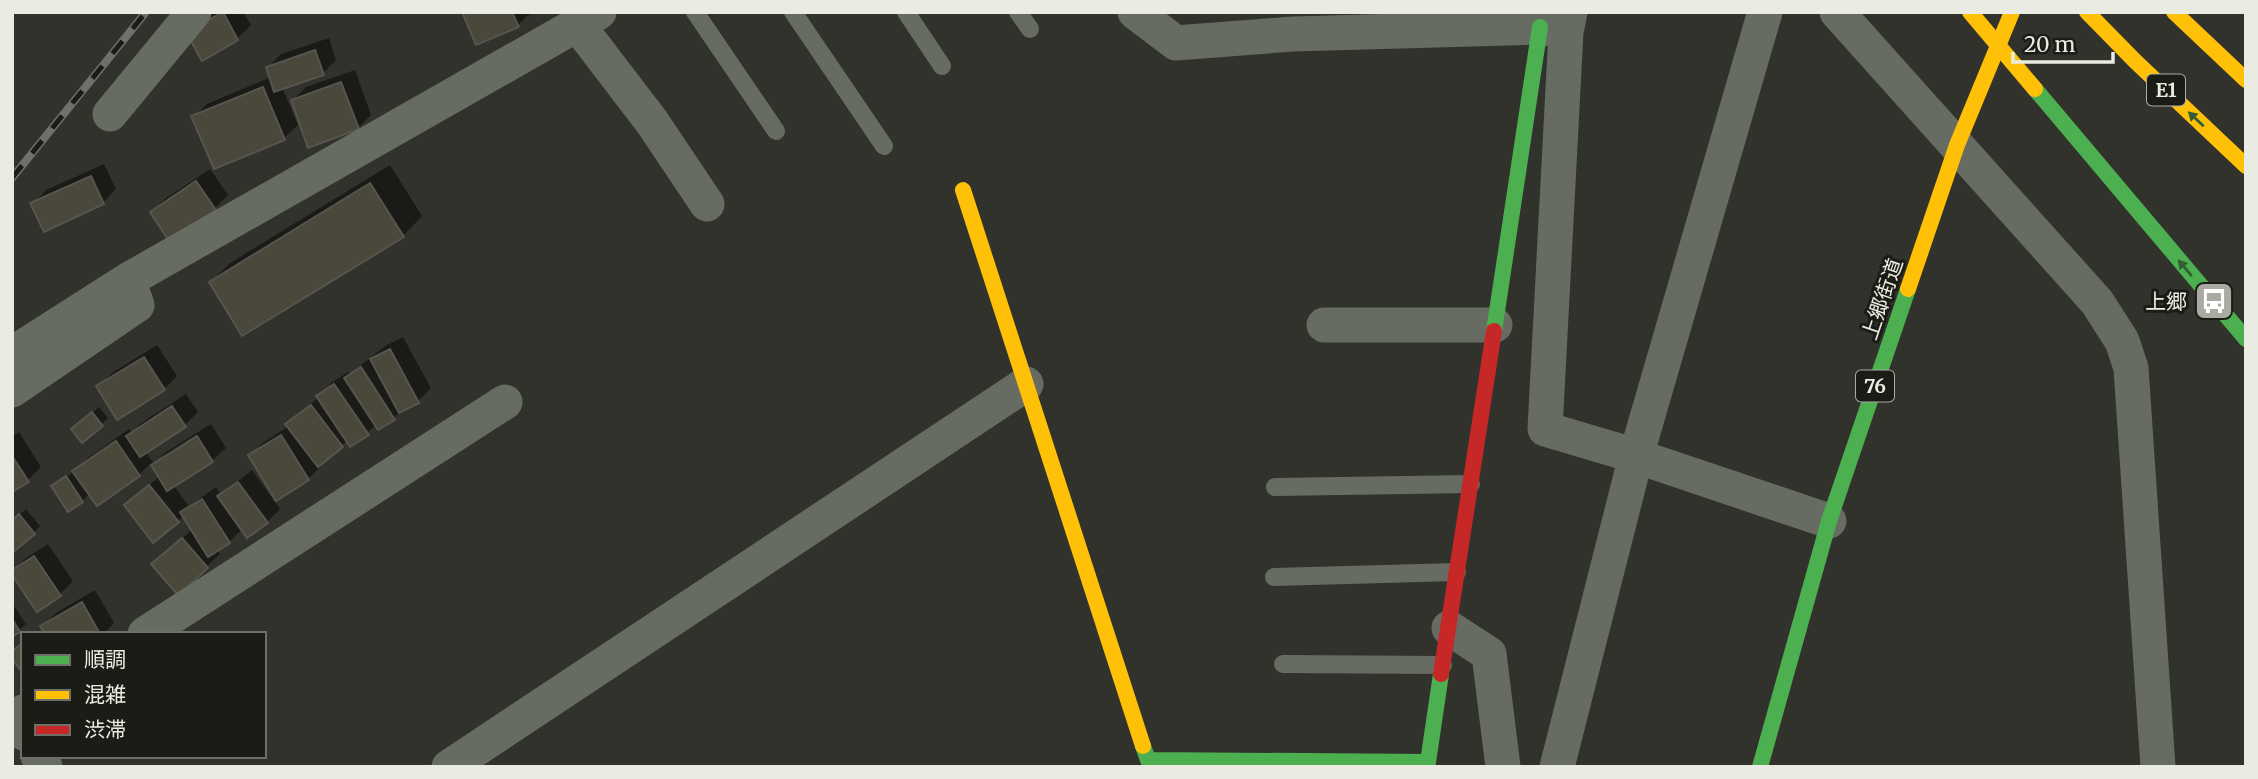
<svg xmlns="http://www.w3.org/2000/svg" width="2258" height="779" font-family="Merriweather,'Noto Sans JP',serif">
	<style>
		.shadow { fill: #0007 }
		.building { fill: #4a473b; stroke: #565550; stroke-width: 2 }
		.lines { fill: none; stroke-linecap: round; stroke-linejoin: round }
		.lane { stroke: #666c62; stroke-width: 18 }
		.street { stroke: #666c62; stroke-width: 35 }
		.fast { stroke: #4caf50; stroke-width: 16 }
		.slow { stroke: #ffc107; stroke-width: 16 }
		.jam { stroke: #c62828; stroke-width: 16 }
		.rail-casing { stroke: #6d7169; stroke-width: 8 }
		.rail { stroke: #1c1c17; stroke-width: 5; stroke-dasharray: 16; stroke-linecap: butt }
		.slow-bridge { stroke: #ffc107; stroke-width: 16 }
		.oneway { fill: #325e31 }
		.labels { text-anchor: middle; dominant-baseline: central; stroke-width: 6; stroke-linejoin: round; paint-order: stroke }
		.shield { fill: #1c1c17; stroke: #acada6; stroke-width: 2 }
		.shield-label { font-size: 19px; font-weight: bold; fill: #eaebe3 }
		.street-label { font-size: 21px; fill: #eaebe3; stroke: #1c1c17 }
		.poi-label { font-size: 21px; fill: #eaebe3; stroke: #1c1c17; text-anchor: end }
	</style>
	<rect width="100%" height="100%" fill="#32322c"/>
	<path class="shadow" d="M213 12H243L251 25 237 39 202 59 201 19Z
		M463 12H535L527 16 518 25Z
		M329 38 336 60 323 73 282 87 298 125 284 138 215 167 194 117 207 104 271 77 268 67 281 54Z
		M355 70 371 115 358 128 293 100 306 87Z
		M104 164 116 189 103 203 33 204 46 190Z
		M390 165 422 216 403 236 243 334 211 282 230 263Z
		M210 169 228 195 215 208 152 212 165 199Z
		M403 337 431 388 418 401 402 410 393 418 376 424 367 433 348 440 320 463 321 466 308 479 250 455 264 442 289 426 287 424 319 397 331 383 348 372 350 374 385 346Z
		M157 345 177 376 164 389 98 387 112 373Z
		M186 394 198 412 185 425 145 451 154 464 166 452 211 424 226 448 212 461 173 485 189 506 216 487 221 495 252 470 280 509 267 522 243 528 229 542 217 550 220 554 178 593 167 551 193 529 184 515 178 521 126 505 160 476 151 463 139 475 97 504 90 493 82 501 53 487 73 472 88 458 129 429 132 432 141 423Z
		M99 407 108 418 101 425 80 423Z
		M19 432 41 467 28 480 12 490V437Z
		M26 509 40 526 34 533 12 521Z
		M48 544 73 581 60 594 12 571 26 558Z
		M95 590 114 623 104 634H47L43 626 56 613Z
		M12 603 26 624 12 635Z"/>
	<path class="building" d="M223 12 238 40 202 61 186 32Z
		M462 12H512L519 27 476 45Z
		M315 50 324 75 274 92 266 67Z
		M341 82 359 129 308 148 291 100Z
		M263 87 285 140 214 169 191 116Z
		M91 176 104 204 44 232 30 203Z
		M196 181 216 210 169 241 150 212Z
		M370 183 404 237 242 336 209 282Z
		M390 349 419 403 399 413 370 359Z
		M144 357 165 390 117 420 96 386Z
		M361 367 395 420 378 430 344 378Z
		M334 384 369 435 350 447 316 396Z
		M311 405 343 447 318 467 285 424Z
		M172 406 186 427 140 457 126 436Z
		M92 412 103 426 82 443 71 429Z
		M281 435 309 480 276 501 248 455Z
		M197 436 213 462 167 491 151 465Z
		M116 441 140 476 97 506 72 471Z
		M12 456 29 482 12 492Z
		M66 476 83 502 68 512 51 486Z
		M238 482 268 523 247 538 217 496Z
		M149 485 179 522 153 543 124 505Z
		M202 499 230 543 208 557 180 512Z
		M19 514 35 534 12 553V520Z
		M182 538 208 568 178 595 151 564Z
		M34 556 61 596 37 612 12 575V570Z
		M82 602 100 634H45L40 626Z
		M12 619 20 632 12 637Z
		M23 643V673L12 659V651Z"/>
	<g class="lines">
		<path class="lane" d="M695 12 776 131
			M793 12 884 146
			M906 12 942 66
			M1018 12 1030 29
			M1275 487 1471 484
			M1274 577 1457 572
			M1283 664 1443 665"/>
		<path class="street" d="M1135 12 1176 43 1293 34 1540 27 1566 32
			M1570 12 1566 32 1545 429 1636 456 1829 521
			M1837 12 2097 302 2122 341 2131 368 2158 767
			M577 24 652 122 707 204
			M110 114 194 12
			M1324 325H1495
			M12 354 128 280 599 12
			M12 390 137 305 128 280
			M1449 628 1489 654 1503 767
			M145 634 505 402
			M23 712 13 718 23 733
			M38 756 45 767
			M449 767 1026 384
			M1557 767 1636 456 1765 12"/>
		<path class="fast" d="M2035 89 2246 339
			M1494 331 1540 27
			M1143 746 1148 760 1428 762 1441 674
			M1760 767 1829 521 1908 289"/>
		<path class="slow" d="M2087 12 2135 61 2246 166
			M2174 12 2246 80
			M963 190 1143 746
			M1908 289 1957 145 2012 12"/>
		<path class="jam" d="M1441 674 1494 331"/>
		<g class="rail-casing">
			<path id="rail" d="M12 178 146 12"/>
		</g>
		<use href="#rail" class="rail"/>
		<path class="slow-bridge" d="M1970 12 2035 89"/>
	</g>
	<defs><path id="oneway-solid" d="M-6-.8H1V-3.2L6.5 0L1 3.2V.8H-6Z" transform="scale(1.75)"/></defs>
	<g class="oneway">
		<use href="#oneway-solid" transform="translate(2196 119) rotate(-137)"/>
		<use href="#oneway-solid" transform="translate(2185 268) rotate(-130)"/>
	</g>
	<defs>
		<g id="bus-square" transform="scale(2.0125)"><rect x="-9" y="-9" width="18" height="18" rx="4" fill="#aaaaa3" stroke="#1c1c17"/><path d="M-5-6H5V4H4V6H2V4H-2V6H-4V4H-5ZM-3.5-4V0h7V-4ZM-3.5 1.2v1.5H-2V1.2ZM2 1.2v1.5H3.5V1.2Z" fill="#fff"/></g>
	</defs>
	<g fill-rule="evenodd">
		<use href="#bus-square" x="2214" y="301"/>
	</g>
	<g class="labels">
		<g class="shield">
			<rect x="2147" y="74.5" width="38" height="31" rx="5"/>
			<rect x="1856" y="370.5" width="38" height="31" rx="5"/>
		</g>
		<g class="shield-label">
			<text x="2166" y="90">E1</text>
			<text x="1875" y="386">76</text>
		</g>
		<g class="street-label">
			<text transform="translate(1882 299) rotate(-71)">上郷街道</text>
		</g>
		<g class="poi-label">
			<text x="2187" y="301">上郷</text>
		</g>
	</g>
	<rect width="2258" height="779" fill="none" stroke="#eaebe3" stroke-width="28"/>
	<rect x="21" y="632" width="245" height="126" fill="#1c1c17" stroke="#6e6f69" stroke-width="2"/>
	<rect x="35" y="655" width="35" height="10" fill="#4caf50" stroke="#6e6f69" stroke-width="2"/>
	<text x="84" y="667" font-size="21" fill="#eaebe3">順調</text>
	<rect x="35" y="690" width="35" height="10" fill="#ffc107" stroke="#6e6f69" stroke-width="2"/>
	<text x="84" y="702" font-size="21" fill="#eaebe3">混雑</text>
	<rect x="35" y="725" width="35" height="10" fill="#c62828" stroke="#6e6f69" stroke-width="2"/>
	<text x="84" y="737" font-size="21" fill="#eaebe3">渋滞</text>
	<path d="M2013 52v10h100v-10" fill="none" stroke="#eaebe3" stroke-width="3.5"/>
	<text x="2024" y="52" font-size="21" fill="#eaebe3" stroke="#1c1c17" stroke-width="5" paint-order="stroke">20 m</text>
</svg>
